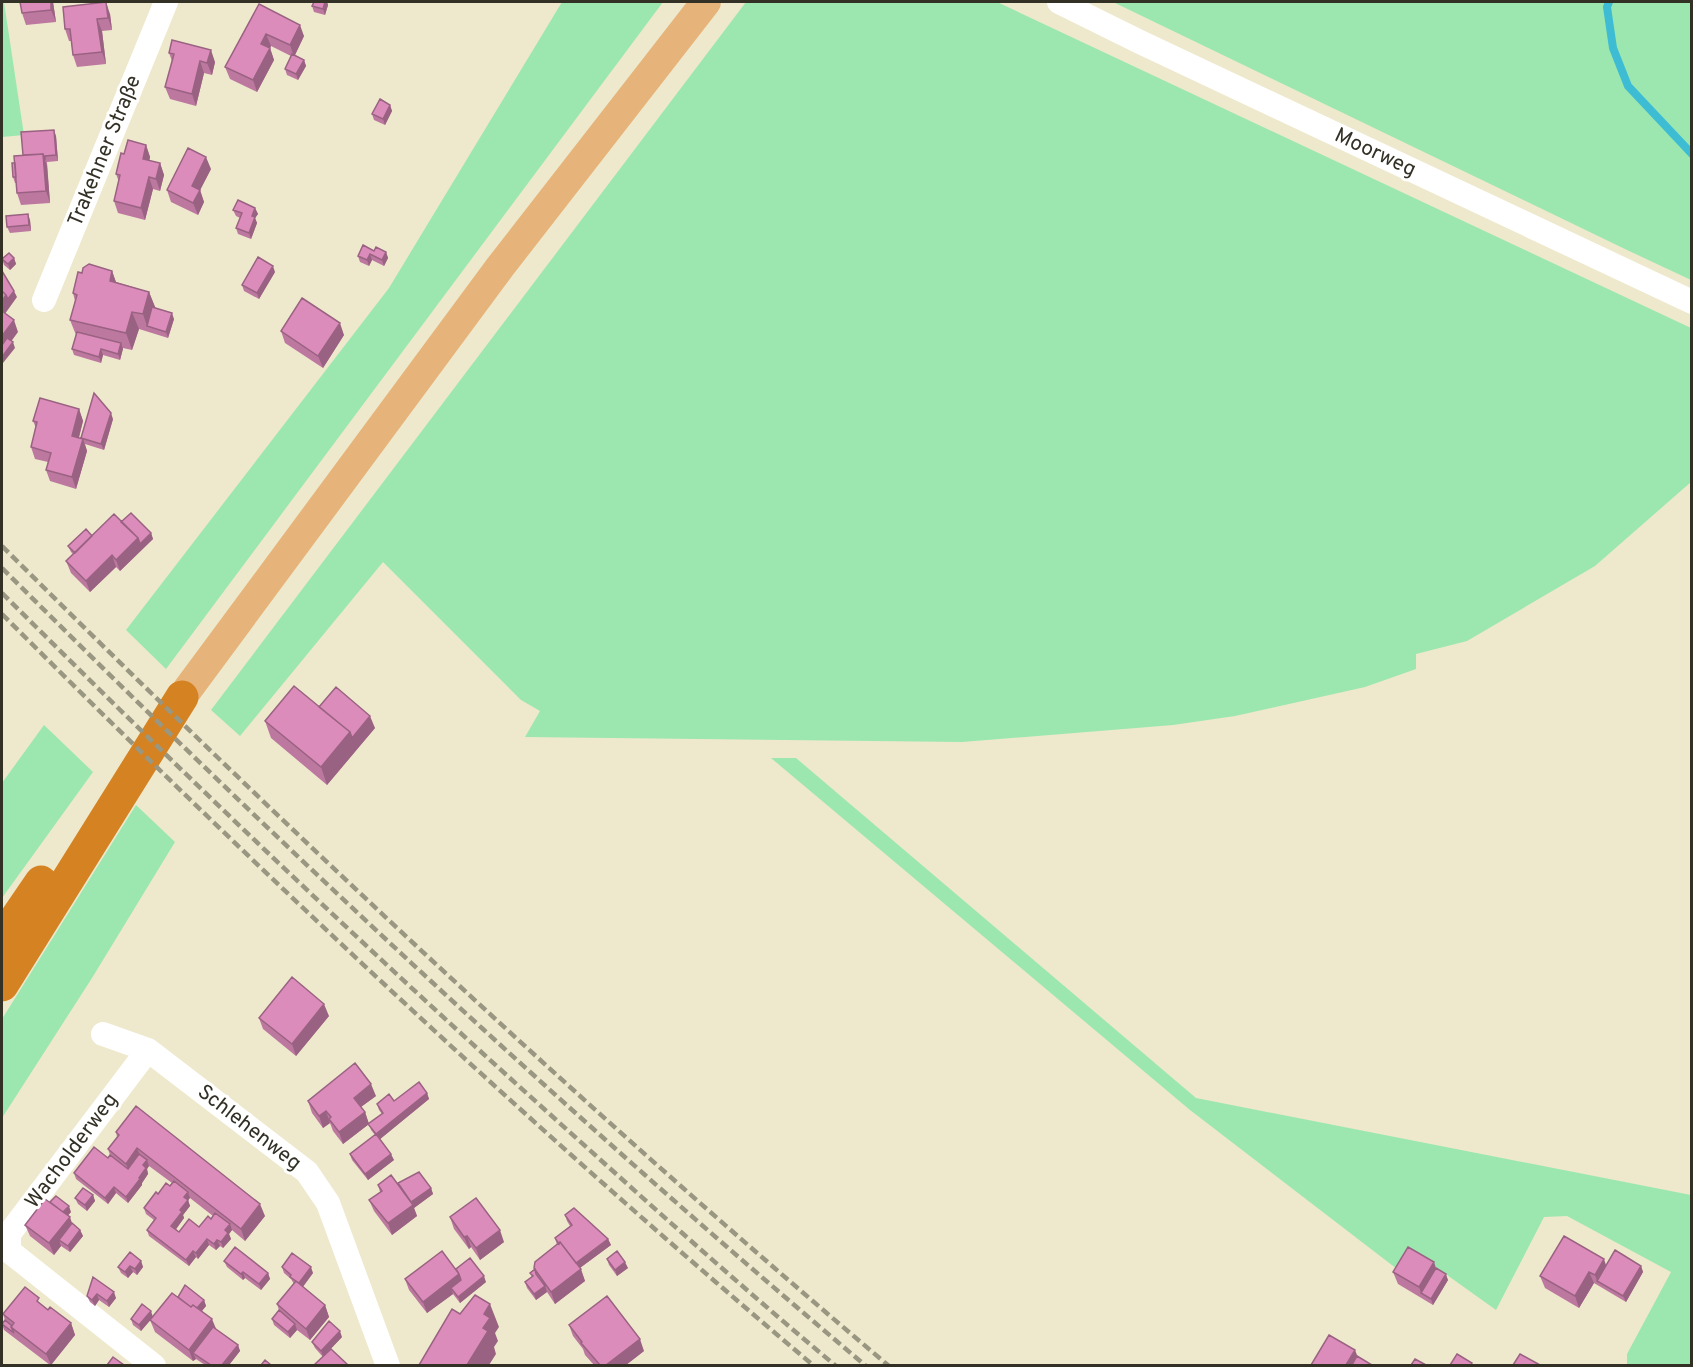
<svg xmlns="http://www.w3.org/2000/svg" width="1693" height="1367" font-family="Overpass,sans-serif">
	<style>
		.green { fill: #9be7af }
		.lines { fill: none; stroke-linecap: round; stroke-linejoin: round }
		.stream { stroke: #3dbcd4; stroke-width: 8 }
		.minor { stroke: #fff; stroke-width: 24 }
		.major { stroke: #e6b47a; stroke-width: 30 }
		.highway { stroke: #d58222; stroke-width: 33 }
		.rail { stroke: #999681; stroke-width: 4.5; stroke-dasharray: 9 4.5; stroke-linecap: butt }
		.wall { fill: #bd78a0; fill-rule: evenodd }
		.shaded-wall { fill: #9a6282 }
		.building { fill: #dc8cba; stroke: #9a6282; stroke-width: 1.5 }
		.labels { text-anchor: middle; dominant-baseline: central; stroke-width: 6; stroke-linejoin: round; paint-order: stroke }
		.street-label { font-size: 21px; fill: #333126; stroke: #fff }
	</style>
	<rect width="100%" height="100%" fill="#eee9cc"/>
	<path class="green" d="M2 2H4L24 135 2 137Z
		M562 2H663L166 669 126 630 389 288Z
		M746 2H997L1691 328V482L1595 566 1467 641 1416 654V669L1365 687 1235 716 1173 725 962 742 525 737 540 711 521 700 383 562 240 736 211 710Z
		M1113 2H1691V280L1627 250Z
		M44 725 93 772 2 898V783Z
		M771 758H796L1196 1098 1691 1195V1365H1627V1354L1671 1272 1567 1216 1544 1217 1496 1310 1412 1250 1397 1269 1190 1110Z
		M136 805 175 842 92 978 2 1118V1019Z"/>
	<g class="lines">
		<path class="stream" d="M1609 2 1607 7 1613 48 1628 86 1692 154"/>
		<path class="minor" d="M1059 2 1140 42 1692 302
			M44 300 166 2
			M103 1034 148 1050 307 1172 328 1203 388 1366
			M148 1050 9 1234V1251L154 1366"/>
		<path class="major" d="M182 697 500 267 706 2"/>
		<path class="highway" d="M2 939 41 882
			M2 985 182 697"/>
		<path class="rail" d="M2 546C288 831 580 1105 889 1366
			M2 568C279 845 566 1113 866 1366
			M2 593C181 772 364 947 553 1117 646 1201 739 1285 836 1366
			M2 614C262 875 532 1128 814 1366"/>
	</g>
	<path class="wall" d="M53 2 56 22 26 25 22 13Z
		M314 2H327L328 5 325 15 314 12 312 6Z
		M259 4 304 36 295 55 304 60 306 66 298 80 287 75 285 69 291 56 271 46 270 48 274 60 257 92 230 79 225 67Z
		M110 14 112 30 102 31 106 64 77 67 73 55 71 41H69L65 29Z
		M169 53 215 62 212 75 204 73 196 106 170 99 165 87 172 61Z
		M390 105 392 111 385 125 374 120 372 114Z
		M56 136 58 161 47 162 50 203 21 205 17 193 16 183H15L13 177 15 163 23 155Z
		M146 145 150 157 149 161 160 163 164 175 160 191 153 189 145 220 118 213 114 201 119 182 116 174 124 154Z
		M211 169 200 190 204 202 198 215 171 202 167 190Z
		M255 208 258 214 255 218 257 223 251 239 238 234 236 228 240 218 236 216 233 210Z
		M30 220 31 231 10 233 7 227Z
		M374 251 386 252 388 258 384 266 372 260 369 266 360 262 358 256Z
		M14 258 16 264 10 270 4 265 2 259Z
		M112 271 116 282 149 292 155 308 174 319 168 338 139 329 132 350 123 348 120 360 103 355 101 363 74 355 72 349 76 335 70 320 75 301 73 293 82 273Z
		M275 272 259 299 244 291 242 285Z
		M281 331 344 335 323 368 285 343Z
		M79 409 83 421 79 438H81L113 419 104 450 85 444 87 451 76 489 50 481 46 470 48 462 35 459 31 447 36 428 33 421Z
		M121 522 151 533 153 539 120 571 116 567 90 592 71 573 66 561 73 554 71 552 68 546Z
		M319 707 375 728 327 785 271 738 265 721Z
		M329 1016 296 1056 263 1029 259 1018Z
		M427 1093 429 1099 380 1139 394 1160 368 1180 352 1160 350 1154 375 1135 371 1130 369 1124 343 1144 333 1131 330 1123 323 1128 312 1113 308 1101 376 1096 361 1107 365 1112 369 1124 382 1114 379 1110 377 1104 394 1101Z
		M116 1132 265 1216 245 1241 232 1230 229 1234 231 1239 223 1248 220 1246 216 1250 209 1245 198 1259 196 1257 189 1266 149 1236 147 1230 154 1220 146 1214 144 1208 172 1183 149 1166 147 1169 148 1174 142 1183V1185L128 1203 116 1193 108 1204 76 1179 74 1173 108 1158 110 1155 108 1149 117 1137ZM190 1198 213 1216 211 1219 199 1227 179 1232 176 1229 184 1218 183 1215 190 1206 188 1200Z
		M398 1183 431 1188 433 1194 414 1208 417 1216 392 1235 374 1211 369 1200 380 1192 378 1185 399 1186Z
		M93 1195 95 1201 87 1211 78 1204 75 1198Z
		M50 1202 71 1212 67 1216 72 1223 80 1230 83 1236 70 1252 61 1246 54 1255 30 1236 25 1225Z
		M565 1215 608 1239 611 1245 580 1268 585 1281 555 1304 547 1292 536 1300 527 1288 525 1282 532 1277 530 1273 535 1269 557 1245 555 1238 570 1226 567 1221Z
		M450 1217 504 1242 480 1260 471 1247 469 1249 454 1229Z
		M607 1259 628 1268 617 1276 609 1265Z
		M141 1261 143 1267 137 1275 133 1272 128 1278 121 1273 118 1267Z
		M224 1261 268 1273 270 1279 261 1290 245 1278 243 1280 227 1267Z
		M1606 1265 1641 1266 1643 1272 1626 1302 1594 1283 1579 1308 1545 1288 1540 1276Z
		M282 1267 313 1273 303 1287 325 1305 329 1317 310 1340 297 1330 290 1338 274 1325 272 1319 279 1310 277 1304 294 1284 291 1279 284 1273Z
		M1436 1268 1448 1280 1433 1305 1398 1284 1393 1272Z
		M456 1269 486 1282 460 1303 453 1294 427 1313 409 1290 405 1279Z
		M93 1277 116 1298 109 1307 99 1300 95 1306 90 1302 87 1296Z
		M178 1297 204 1300 206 1306 202 1311 216 1329 238 1345 240 1351 229 1365H205L196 1359 193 1361 155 1332 150 1320Z
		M41 1304 48 1309 71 1323 75 1335 51 1365H50L4 1330 2 1324 5 1320 3 1314Z
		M153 1317 141 1331 133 1325 131 1319Z
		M569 1325 644 1351 626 1365H594L585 1355 583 1349 573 1336Z
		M342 1337 323 1357 315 1348 312 1342Z"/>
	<path class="shaded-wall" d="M51 2H53L56 22 51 10Z
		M106 2 110 14 112 30 108 18Z
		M325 2H327L328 5 325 15 323 9Z
		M97 19 102 31 106 64 102 52Z
		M300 25 304 36 294 57 290 45Z
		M266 34 271 46 265 56 261 44Z
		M270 48 274 60 257 92 253 80Z
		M211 50 215 62 212 75 207 63Z
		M304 60 306 66 298 80 296 74Z
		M200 61 204 73 196 106 192 94Z
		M390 105 392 111 385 125 383 119Z
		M54 130 56 136 58 161 56 155Z
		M146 145 150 157 147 171 143 159Z
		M43 154 47 166 50 203 46 191Z
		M206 157 211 169 196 198 192 186Z
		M160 163 164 175 160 191 156 179Z
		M149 177 153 189 145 220 141 208Z
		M200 190 204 202 198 215 193 203Z
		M255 208 258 214 255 218 257 223 251 239 249 233 252 216Z
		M28 214 30 220 31 231 29 225Z
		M386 252 388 258 384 266 382 260Z
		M370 254 372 260 369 266 367 260Z
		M14 258 16 264 10 270 8 264Z
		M273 266 275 272 259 299 257 293Z
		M112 271 118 288 110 281Z
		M14 291 17 297 2 318V301L6 295Z
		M149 292 156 309 147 326 143 314Z
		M132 312 139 329 132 350 126 333Z
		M172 313 174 319 168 338 166 332Z
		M14 320 18 332 2 354V336Z
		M340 323 344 335 323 368 318 356Z
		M13 342 15 348 3 363 2 357Z
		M121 343 123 349 120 360 118 354Z
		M101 349 103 355 101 363 99 357Z
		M79 409 83 421 76 448 72 436Z
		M111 413 113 419 104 450 101 444Z
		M83 439 87 451 76 489 72 477Z
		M151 533 153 539 120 571 116 560 138 538Z
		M112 555 116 567 90 592 86 581Z
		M370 716 375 728 327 785 321 767 350 732Z
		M324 1004 329 1016 296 1056 292 1044Z
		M371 1084 376 1096 358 1109 354 1098Z
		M427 1093 429 1099 379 1140 376 1134Z
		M326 1111 330 1123 323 1128 319 1116Z
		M365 1112 369 1124 343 1144 339 1132Z
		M137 1148 142 1160 130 1175 126 1164Z
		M391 1154 394 1160 368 1180 365 1174Z
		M147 1160 149 1166 147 1169 148 1174 142 1183V1185L128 1203 126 1197 139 1178 143 1165Z
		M114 1187 116 1193 108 1204 105 1198Z
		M431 1188 433 1194 414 1208 417 1216 392 1235 388 1223 410 1203Z
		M188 1192 190 1198 188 1200 190 1206 183 1215 184 1218 174 1232 171 1226 180 1210 184 1197Z
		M93 1195 95 1201 87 1211 85 1205Z
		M260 1204 265 1216 245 1241 241 1229Z
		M69 1206 71 1212 63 1221 61 1215Z
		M70 1217 74 1229 59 1240 61 1246 54 1255 49 1243Z
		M230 1224 232 1230 229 1234 231 1239 223 1248 221 1242 225 1230Z
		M80 1230 83 1236 70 1252 68 1246Z
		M500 1230 504 1242 480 1260 476 1248Z
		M467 1236 471 1247 469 1249 464 1237Z
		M207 1239 209 1245 198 1259 196 1253Z
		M608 1239 611 1245 577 1270 575 1264Z
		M217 1240 220 1246 216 1250 214 1244Z
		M193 1251 196 1257 189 1266 186 1260Z
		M1604 1259 1608 1271 1597 1281 1595 1275Z
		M141 1261 143 1267 137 1275 135 1269Z
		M625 1262 628 1268 617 1276 615 1270Z
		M1434 1262 1438 1274 1421 1293 1419 1287Z
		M130 1266 133 1272 128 1278 125 1272Z
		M1641 1266 1643 1272 1626 1302 1623 1296Z
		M311 1267 313 1273 301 1289 299 1283Z
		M581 1269 585 1281 555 1304 551 1292Z
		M243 1272 245 1278 243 1280 241 1274Z
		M1589 1272 1594 1283 1579 1308 1575 1296Z
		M268 1273 270 1279 261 1290 259 1284Z
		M459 1274 464 1286 451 1288 453 1294 427 1313 423 1302Z
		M1446 1274 1448 1280 1433 1305 1431 1299Z
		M484 1276 486 1282 460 1303 458 1297Z
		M545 1286 547 1292 536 1300 534 1294Z
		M114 1292 116 1298 109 1307 107 1301Z
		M97 1294 99 1300 95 1306 92 1300Z
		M204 1300 206 1306 195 1319 193 1313Z
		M490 1304 499 1327 495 1333 498 1341 494 1347 496 1354 489 1365H467L483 1328 484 1314Z
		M325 1305 329 1317 310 1340 306 1329Z
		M151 1311 153 1317 141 1331 139 1325Z
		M212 1319 217 1331 193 1353 196 1359 193 1361 189 1350Z
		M71 1323 75 1335 51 1365 46 1354Z
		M295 1324 297 1330 290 1338 288 1332Z
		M340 1331 342 1337 323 1357 321 1351Z
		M640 1339 644 1351 626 1365H606Z
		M238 1345 240 1351 229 1365H222Z
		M1355 1350 1361 1365H1346Z"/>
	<path class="building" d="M20 2H51V10L22 13Z
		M106 2 108 18 97 19 102 52 73 55 70 29H65L63 7Z
		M314 2H325L323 9 312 6Z
		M259 4 300 25 290 45 266 34 261 44 270 48 253 80 225 67Z
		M172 40 211 50 207 63 200 61 192 94 165 87 174 54 169 53Z
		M292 54 304 60 296 74 285 69Z
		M380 99 390 105 383 119 372 114Z
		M54 130 56 155 45 156V160L43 154 23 155 21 132Z
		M128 140 146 145 143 159 160 163 156 179 149 177 141 208 114 201 120 175 116 174 121 153 124 154Z
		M188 148 206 157 192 186 200 190 193 203 167 190Z
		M43 154 46 191 17 193 14 156Z
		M12 163H15L16 177H13Z
		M238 200 255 208 252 216 255 217 249 233 236 228 242 213 233 210Z
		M28 214 29 225 7 227 6 216Z
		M363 245 374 251 376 247 386 252 382 260 370 254 367 260 358 256Z
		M9 253 14 258 8 264 2 259Z
		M258 257 273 266 257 293 242 285Z
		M89 264 112 271 110 281 149 292 143 314 132 312 126 333 70 320 77 295 73 293 78 272 82 273 83 268Z
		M2 271 14 291 8 299 6 295 2 291Z
		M2 291 6 295 2 301Z
		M302 298 340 323 318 356 281 331Z
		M152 307 172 313 166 332 147 326Z
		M2 311 14 320 2 336Z
		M77 332 121 343 118 354 101 349 99 357 72 349Z
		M7 338 13 342 2 357V345Z
		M94 393 111 413 101 444 81 438Z
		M40 398 79 409 72 436 83 439 72 477 46 470 51 453 31 447 37 422 33 421Z
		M131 513 151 533 140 544 138 538 121 522Z
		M114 514 138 538 116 560 112 555 86 581 66 561Z
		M86 529 92 536 75 553 68 546Z
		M294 686 350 732 321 767 265 721Z
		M336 687 370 716 352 738 350 732 319 707Z
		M292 977 324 1004 292 1044 259 1018Z
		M355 1063 371 1084 354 1098 365 1112 339 1132 329 1119 331 1117 326 1111 319 1116 308 1101Z
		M419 1082 427 1093 376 1134 368 1124 383 1113 377 1104 389 1094 394 1101Z
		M136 1106 260 1204 241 1229 137 1148 126 1164 108 1149 119 1135 116 1132Z
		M376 1134 391 1154 365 1174 350 1154Z
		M94 1147 108 1158 110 1155 128 1169 139 1154 147 1160 143 1165 146 1168 139 1178 140 1179 126 1197 114 1187 105 1198 74 1173Z
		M419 1172 431 1188 411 1202 398 1183Z
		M391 1175 413 1205 388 1223 369 1200 382 1191 378 1185Z
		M174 1181 188 1192 184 1197 188 1200 180 1210 182 1212 171 1226 179 1232 189 1219 199 1227 208 1216 211 1219 215 1213 230 1224 225 1230 228 1233 221 1242 217 1240 214 1244 207 1239 196 1253 193 1251 186 1260 147 1230 156 1218 144 1208 156 1192 158 1194 166 1183 170 1186Z
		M83 1188 93 1195 85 1205 75 1198Z
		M56 1196 69 1206 63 1212 50 1202Z
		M476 1198 500 1230 476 1248 467 1236 464 1237 450 1217Z
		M45 1199 70 1217 49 1243 25 1225Z
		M574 1208 608 1239 576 1263 560 1242 559 1244 555 1238 572 1225 565 1215Z
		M72 1223 80 1230 68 1246 59 1240Z
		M1564 1236 1604 1259 1595 1275 1589 1272 1575 1296 1540 1276Z
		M560 1242 581 1269 551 1292 534 1268 535 1262Z
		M235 1247 268 1273 259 1284 243 1272 241 1274 224 1261Z
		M1408 1247 1434 1262 1419 1287 1393 1272Z
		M1615 1250 1641 1266 1623 1296 1597 1281Z
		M442 1251 459 1274 423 1302 405 1279Z
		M617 1251 625 1262 615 1270 607 1259Z
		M130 1252 141 1261 135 1269 130 1266 125 1272 118 1267Z
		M292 1253 311 1267 299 1283 290 1277 291 1275 282 1267Z
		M470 1258 484 1276 458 1297 451 1288 461 1280 459 1274 456 1269Z
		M1436 1268 1446 1274 1431 1299 1421 1293Z
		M535 1269 536 1274 545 1286 534 1294 525 1282 533 1276 530 1273Z
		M93 1277 114 1292 107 1301 97 1294 92 1300 87 1296Z
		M296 1281 325 1305 306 1329 277 1304Z
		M185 1285 204 1300 197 1308 193 1305 191 1307 178 1297Z
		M25 1287 39 1298 37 1301 48 1310 50 1307 71 1323 46 1354 11 1327 14 1323 3 1314Z
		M172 1293 191 1307 193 1305 212 1319 189 1350 150 1320Z
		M475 1295 490 1304 484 1314 490 1318 483 1328 488 1331 467 1365H419L452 1309 460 1314Z
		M607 1296 640 1339 606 1365H600L581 1343 582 1342 569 1325Z
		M142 1304 151 1311 139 1325 131 1319Z
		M279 1310 295 1324 288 1332 272 1319Z
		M5 1320 12 1326 11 1327 14 1333 2 1324Z
		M329 1321 340 1331 321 1351 312 1342Z
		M213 1327 238 1345 222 1365H211L193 1353Z
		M1329 1335 1355 1350 1346 1365H1311Z
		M331 1349 348 1365H314Z
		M1457 1354 1472 1363 1471 1365H1450Z
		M1520 1354 1540 1365H1513Z
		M1357 1356 1372 1365H1352Z
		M113 1357 124 1365H107Z
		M1415 1359 1426 1365H1411Z
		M265 1360 271 1365H261Z"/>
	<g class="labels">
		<g class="street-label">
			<text transform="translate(105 151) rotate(-68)">Trakehner Straße</text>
			<text transform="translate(1375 153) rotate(25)">Moorweg</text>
			<text transform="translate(249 1128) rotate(38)">Schlehenweg</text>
			<text transform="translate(72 1151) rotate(-53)">Wacholderweg</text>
		</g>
	</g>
	<rect width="1693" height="1367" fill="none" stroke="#333126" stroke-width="6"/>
</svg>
